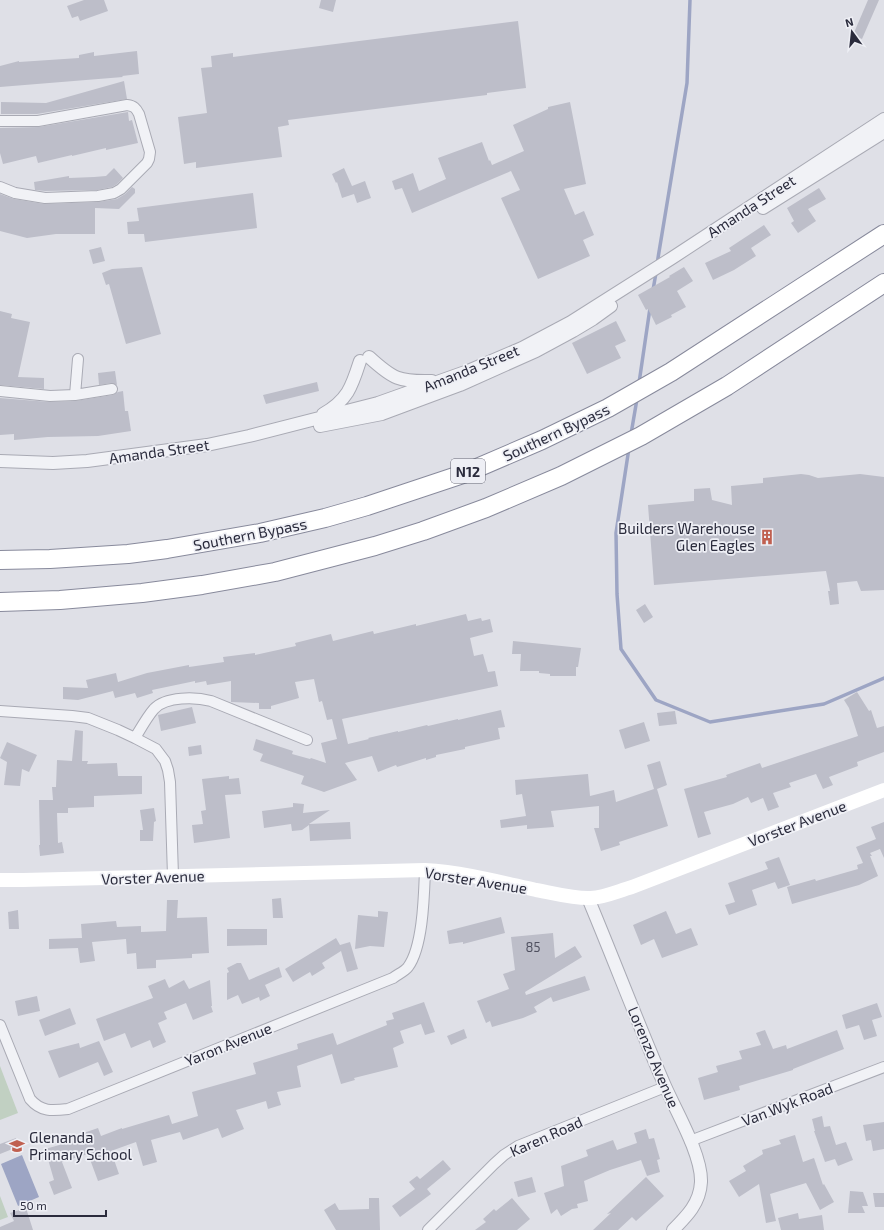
<svg xmlns="http://www.w3.org/2000/svg" width="884" height="1230" font-family="'Exo 2',sans-serif">
	<style>
		.green { fill: #c1d0c2 }
		.water { fill: #9da5c4 }
		.lines { fill: none; stroke-linecap: round; stroke-linejoin: round }
		.stream { stroke: #9da5c4; stroke-width: 3.5 }
		.building { fill: #bdbec9 }
		.minor-casing { stroke: #a9aab4; stroke-width: 12 }
		.tertiary-casing { stroke: #a9aab4; stroke-width: 14 }
		.motorway-casing { stroke: #888a9c; stroke-width: 20 }
		.minor { stroke: #f1f2f6; stroke-width: 10 }
		.tertiary { stroke: #f1f2f6; stroke-width: 12 }
		.secondary { stroke: #fff; stroke-width: 14 }
		.motorway { stroke: #fff; stroke-width: 18 }
		.labels { text-anchor: middle; dominant-baseline: central; stroke-width: 3.5; stroke-linejoin: round; paint-order: stroke }
		.number-label { font-size: 13px; fill: #4f505f }
		.shield { fill: #eeeff5; stroke: #656674; stroke-width: 1 }
		.shield-label { font-size: 14px; font-weight: bold; fill: #2a2b3c }
		.street-label { font-size: 15px; fill: #2a2b3c; stroke: #eeeff5 }
		.poi-label { font-size: 15px; fill: #2a2b3c; stroke: #eeeff5; text-anchor: end }
	</style>
	<rect width="100%" height="100%" fill="#dfe0e7"/>
	<path class="green" d="M0 1066 18 1113 0 1120Z
		M0 1196 8 1217 0 1220Z"/>
	<path class="water" d="M22 1155 39 1197 18 1206 1 1164Z"/>
	<g class="lines">
		<path class="stream" d="M657 264 687 83 690 0
			M653 290 656 273
			M639 383 650 308
			M631 434 637 399
			M629 448 616 533 617 594 621 649 656 700 710 722 824 704 884 678"/>
	</g>
	<path class="building" d="M84 0H104L108 11 80 21 78 16 72 18 67 6Z
		M321 0H336L333 12 319 8Z
		M868 0H879L862 39 853 35Z
		M518 21 526 88 487 93V95L288 120 289 125 278 127 282 157 196 168V162L184 164 178 117 207 113 201 68 212 67 211 56 233 53V57Z
		M137 51 139 74 122 76 123 77 0 87V66L19 61V62L79 58V55L94 52V56Z
		M124 81 127 99 37 114H1V102L46 103Z
		M570 102 586 184 564 189 575 215 584 211 594 235 583 240 590 256 538 279 501 198 520 190 511 171 412 213 402 188 395 190 392 181 413 173 419 191 446 179 438 158 482 142 489 161 490 160 492 165 524 151 513 125 548 109V107Z
		M128 112 129 121 132 120 138 143 106 150V148L72 156V155L38 163 36 156 3 164 0 153V128L39 127Z
		M114 168 123 178 117 184 112 187 97 190 45 191 35 190 34 182 69 176V178L94 177 106 176Z
		M344 168 352 186 365 181 371 198 357 203 354 194 342 198 337 182 336 183 332 174Z
		M132 187 135 189V193L119 209 95 208V234H56L27 238 0 231V194L14 199 44 204 98 202 117 199 125 194Z
		M819 188 826 199 808 209 816 221 798 233 791 223 794 221 787 208Z
		M253 193 257 228 145 242 144 234H128L127 222 139 221 137 208Z
		M764 225 771 235 751 248 756 256 734 270 713 280 705 263 731 251 729 248Z
		M101 247 105 261 93 264 89 250Z
		M142 267 161 334 126 344 109 284 106 285 102 273 112 269Z
		M684 267 693 281 677 291 686 307 671 315 672 317 656 325 648 309 646 310 638 295 670 277 669 276Z
		M0 311 12 314 11 318 30 322 18 377 44 378V389L0 385Z
		M616 321 626 341 615 346 621 358 587 374 572 343Z
		M115 371 117 385 111 383 99 385 98 373Z
		M317 382 319 391 266 404 263 395Z
		M123 391 125 411H128L131 431 98 436 48 437 14 440V434L0 435V398L49 402 75 401 113 395 118 392Z
		M801 474 809 475 818 478 860 474 884 477V590L861 591 857 581 837 583 839 604 830 605 828 591H830L826 571 654 585 648 505 694 501V489L710 488 712 500 732 505 731 486 763 483V478Z
		M645 604 653 617 644 623 636 610Z
		M466 614 468 621 481 618 482 621 490 619 493 632 470 638 474 656 483 654 488 672 495 671 498 686 342 719 348 744 369 739 368 738 398 731V732L427 725 428 726 458 719V720L501 710 505 727 498 728 500 739 465 747V749L436 755V757L426 760V758L397 767 396 765 378 772 372 756 345 763 357 780 324 792 301 784 304 776 260 761 263 754 253 750 256 739 293 751 292 754 310 759 311 758 326 763 321 743 337 739 332 719 327 720 322 701 319 702 314 679 295 682 299 698 271 706V709H259V703L231 702V681L207 685 206 681 195 683V681L152 690 153 693 137 698 135 693 115 698 113 691 78 700 63 699V687L88 688 86 680 116 673 118 682 147 673 189 665V667L224 662 223 657 255 653V655L296 646 295 643 331 634 333 641 373 631 374 634 416 624V626Z
		M513 641 581 648 578 667H576V676H550V674L539 673V671H520L521 654H512Z
		M857 692 869 711 871 710 877 728 884 726V752L857 762 858 766 829 777 833 785 823 789 816 774 789 783 791 787 773 793 779 807 768 811 763 798 751 803 748 797 733 804 704 812 711 834 698 838 684 789 727 777 726 775 760 763 762 768 858 736 849 708 844 700Z
		M192 707 196 723 161 731 158 715Z
		M675 711 677 724 659 726 657 713Z
		M644 722 650 741 625 749 619 730Z
		M75 730 83 731 82 761H88L87 764 117 763 118 776H142V794L94 796V807L68 808V813H57L58 843 62 842 64 853 40 856 39 845H40L39 800H53L52 787H56L57 760 72 761Z
		M7 742 37 755 29 772 22 769 20 786 4 785 7 762 0 758Z
		M201 745 202 754 189 756 188 747Z
		M660 761 667 785 657 789 668 826 619 842 620 845 601 851 594 828H599V806L551 811 554 827 527 829V825L501 828 500 820 526 816 522 794 516 795 515 780 588 774 590 796 614 790 616 802 654 789 647 765Z
		M229 776V779L239 778 241 794 225 795 230 838 194 843 192 825 203 824 201 811 206 810 202 779Z
		M293 803 304 804 303 813 330 810 309 824 350 822 351 839 310 841 309 825 302 830 292 831 291 824 264 828 262 811 293 807Z
		M154 808 156 821 154 822 153 841H140V830H143L140 810Z
		M884 822V858L880 849 870 853 872 856H870L878 876 859 885 792 904 787 887 815 879 816 881 858 869 857 865 863 863 856 847 876 839 871 827Z
		M779 857 790 885 778 889 775 882 752 890 757 905 729 915 725 905 735 902 728 883 768 869 765 862Z
		M281 898 283 918H273L272 899Z
		M167 900H178L177 918 207 917 209 953 192 954V958L156 960V968L137 969 136 953 127 954 126 939 92 942 95 961 80 963 78 948 49 949V939L82 938 81 924 116 921 117 927 141 926V932L166 931Z
		M18 910 19 929H9L8 912Z
		M378 911 388 912 384 947 370 946 355 949 358 915 378 917Z
		M666 911 676 934 691 928 698 945 662 958 654 939 641 945 633 925Z
		M501 917 505 933 463 944V942L449 944 447 931Z
		M227 929H267V945L227 946Z
		M553 933 555 958 575 946 582 957 525 992 526 995 585 976 590 990 553 1002 551 997 534 1007 537 1012 523 1018 492 1027 490 1021 486 1023 477 1001 509 989 503 974 515 970 511 937Z
		M336 938 340 945 350 942 358 969 347 972 341 951 322 963 325 968 312 976 310 972 293 982 285 969Z
		M237 963H241L249 980 279 967 282 977 265 985 270 996 260 1001 259 997 242 1004 238 995 227 1000V973L229 972 227 968Z
		M165 979 169 988 184 980 189 989 210 980 212 1006H211L213 1012 193 1020 186 1003 164 1012 167 1019 158 1023 166 1042 153 1048 150 1040 131 1048 125 1033 104 1041 96 1019 153 998 148 986Z
		M37 996 40 1011 18 1016 15 1001Z
		M424 1002 435 1032 425 1035 421 1024 400 1031 404 1043 393 1048 398 1067 354 1078 355 1080 341 1084 332 1054 297 1066 301 1087 277 1092 281 1105 268 1109 266 1101 236 1110 244 1129 222 1138 218 1128 183 1140 180 1132 151 1140 157 1162 143 1166 136 1142 111 1151 119 1174 98 1181 88 1154 62 1162 72 1188 54 1195 49 1182 54 1180 45 1149 74 1141 72 1137 98 1128 101 1136 122 1128V1129L169 1115 172 1124 198 1116 192 1092 256 1074 253 1063 298 1049 297 1044 333 1033 337 1045 387 1025 386 1021 394 1019 392 1013Z
		M877 1003 882 1017 872 1020 877 1036 864 1040 859 1025 846 1029 842 1015Z
		M70 1008 76 1024 45 1036 39 1020Z
		M464 1029 467 1038 451 1045 447 1036Z
		M765 1030 773 1049 786 1045 787 1049 837 1030 844 1049 793 1069V1070L739 1086 740 1090 704 1100 698 1078 718 1072 716 1066 742 1059 739 1051 761 1045 756 1033Z
		M99 1041 113 1072 104 1076 98 1062 59 1078 48 1051 79 1043 80 1048Z
		M822 1116 824 1127 830 1126 836 1145 846 1142 853 1160 838 1166 835 1159 825 1162 814 1131H815L812 1119Z
		M884 1122V1149L873 1151 871 1140 866 1141 863 1125Z
		M646 1129 649 1139 654 1138 660 1159 657 1160 660 1172 647 1176 641 1160 610 1170 584 1181 588 1201 577 1204 578 1208 572 1209 561 1216 557 1209 551 1214 544 1193 564 1186 561 1166 588 1156 586 1150 613 1140 617 1150 637 1143 634 1133Z
		M795 1135 803 1162 814 1158 823 1185 824 1184 834 1202 820 1210 806 1183 770 1194 776 1221 766 1223 759 1184 739 1197 729 1181 746 1171 743 1166 763 1154 762 1150 781 1144 779 1140Z
		M16 1138 20 1146 0 1154V1144Z
		M443 1160 451 1169 427 1189 431 1194 400 1217 392 1206 415 1189 409 1182 417 1176 420 1179Z
		M532 1177 536 1192 518 1197 514 1182Z
		M646 1177 664 1196 636 1221 632 1217 618 1230H593L611 1213 607 1214Z
		M850 1191 863 1192 868 1206H862L865 1213H848Z
		M873 1193H884V1207H875Z
		M369 1198H379L380 1230H336L324 1210 335 1203 339 1210 369 1209Z
		M512 1198 530 1219 517 1230H475L486 1222 483 1219 494 1209 496 1211Z
		M26 1208 33 1230H0V1227L14 1221 10 1213Z
		M798 1213 799 1219 822 1215 824 1230H781L778 1218Z"/>
	<g class="lines">
		<g class="minor-casing">
			<path id="minor" d="M0 121H38L127 105C134 106 136 108 139 114L150 152 149 159 147 163 121 189 114 193 98 196 45 198 15 193 0 187
				M0 391 50 396 75 395 112 389
				M75 395 78 359
				M0 711 72 716 88 718 118 730 135 738 156 749 165 761 168 770 170 782 173 876
				M135 738C141 728 147 717 154 709 166 696 196 697 211 701L307 740
				M0 1025 30 1099C41 1112 52 1111 68 1109L393 978C398 974 404 972 408 967 423 947 424 896 425 870
				M690 1141 884 1067
				M428 1230 494 1164 504 1155 518 1146 665 1087"/>
		</g>
		<g class="tertiary-casing">
			<path id="tertiary" d="M763 208 884 132
				M369 357C393 379 399 382 432 381
				M323 414C348 400 352 386 360 361
				M320 426 382 414 460 385 536 351 573 331 593 319 611 306
				M0 461 53 463 87 461 207 445 249 436 378 403 468 371 522 348 571 322 672 258 884 119
				M588 898C614 960 638 1024 665 1086 676 1111 702 1155 701 1182 700 1203 687 1216 673 1230"/>
		</g>
		<g class="motorway-casing">
			<path id="motorway" d="M0 560 50 559 128 554 167 549 260 533 325 518 367 506 463 474 542 440 608 408 671 372 884 234
				M0 602 60 600 142 593 202 585 275 572 375 546 423 531 486 508 561 476 641 436 727 386 884 283"/>
		</g>
		<use href="#minor" class="minor"/>
		<use href="#tertiary" class="tertiary"/>
		<path class="secondary" d="M0 880H23L425 870C463 872 500 882 536 890 554 893 573 899 591 898 605 897 618 891 632 887L884 790"/>
		<use href="#motorway" class="motorway"/>
	</g>
	<defs>
		<g id="building-bare" transform="scale(1.2)"><path d="M-4-6H4V6H1V3H-1V6H-4ZM-2.5-4.3h1.7v1.8h-1.7ZM.8-4.3h1.7v1.8H.8ZM-2.5-1h1.7V.8h-1.7ZM.8-1h1.7V.8H.8Z" fill="#c06050" stroke="#eeeff5" stroke-width="2.5" paint-order="stroke"/></g>
		<g id="school-bare" transform="scale(1.2)"><path d="M0-5L7-2L0 1L-7-2ZM-4 1L0 2.5L4 1V4Q0 6-4 4Z" fill="#c06050" stroke="#eeeff5" stroke-width="2.5" paint-order="stroke"/></g>
	</defs>
	<g fill-rule="evenodd">
		<use href="#building-bare" x="767" y="537"/>
		<use href="#school-bare" x="17" y="1146"/>
	</g>
	<g class="labels">
		<g class="number-label">
			<text x="533" y="947">85</text>
		</g>
		<rect class="shield" x="451" y="459" width="34" height="24" rx="3"/>
		<g class="shield-label">
			<text x="468" y="471">N12</text>
		</g>
		<g class="street-label">
			<text transform="translate(751 206) rotate(-33)">Amanda Street</text>
			<text transform="translate(471 368) rotate(-22)">Amanda Street</text>
			<text transform="translate(556 432) rotate(-25)">Southern Bypass</text>
			<text transform="translate(159 451) rotate(-8)">Amanda Street</text>
			<text transform="translate(250 534) rotate(-11)">Southern Bypass</text>
			<text transform="translate(797 823) rotate(-21)">Vorster Avenue</text>
			<text transform="translate(153 877) rotate(-2)">Vorster Avenue</text>
			<text transform="translate(476 880) rotate(9)">Vorster Avenue</text>
			<text transform="translate(228 1044) rotate(-22)">Yaron Avenue</text>
			<text transform="translate(654 1057) rotate(67)">Lorenzo Avenue</text>
			<text transform="translate(787 1104) rotate(-21)">Van Wyk Road</text>
			<text transform="translate(546 1136) rotate(-24)">Karen Road</text>
		</g>
		<g class="poi-label">
			<text x="755" y="528">Builders Warehouse<tspan x="755" dy="17">Glen Eagles</tspan></text>
			<text x="29" y="1137" text-anchor="start">Glenanda<tspan x="29" dy="17">Primary School</tspan></text>
		</g>
	</g>
	<g transform="translate(852 32) rotate(345)" stroke="#eeeff5" stroke-width="3" paint-order="stroke">
	<path d="M0-3L7 15L0 10L-7 15Z" fill="#2a2b3c"/>
	<text y="-6" font-size="11" font-weight="bold" text-anchor="middle" fill="#2a2b3c">N</text>
	</g>
	<path d="M14 1210v6h92v-6" fill="none" stroke="#2a2b3c" stroke-width="2"/>
	<text x="20" y="1210" font-size="12" fill="#2a2b3c" stroke="#eeeff5" stroke-width="3" paint-order="stroke">50 m</text>
</svg>
